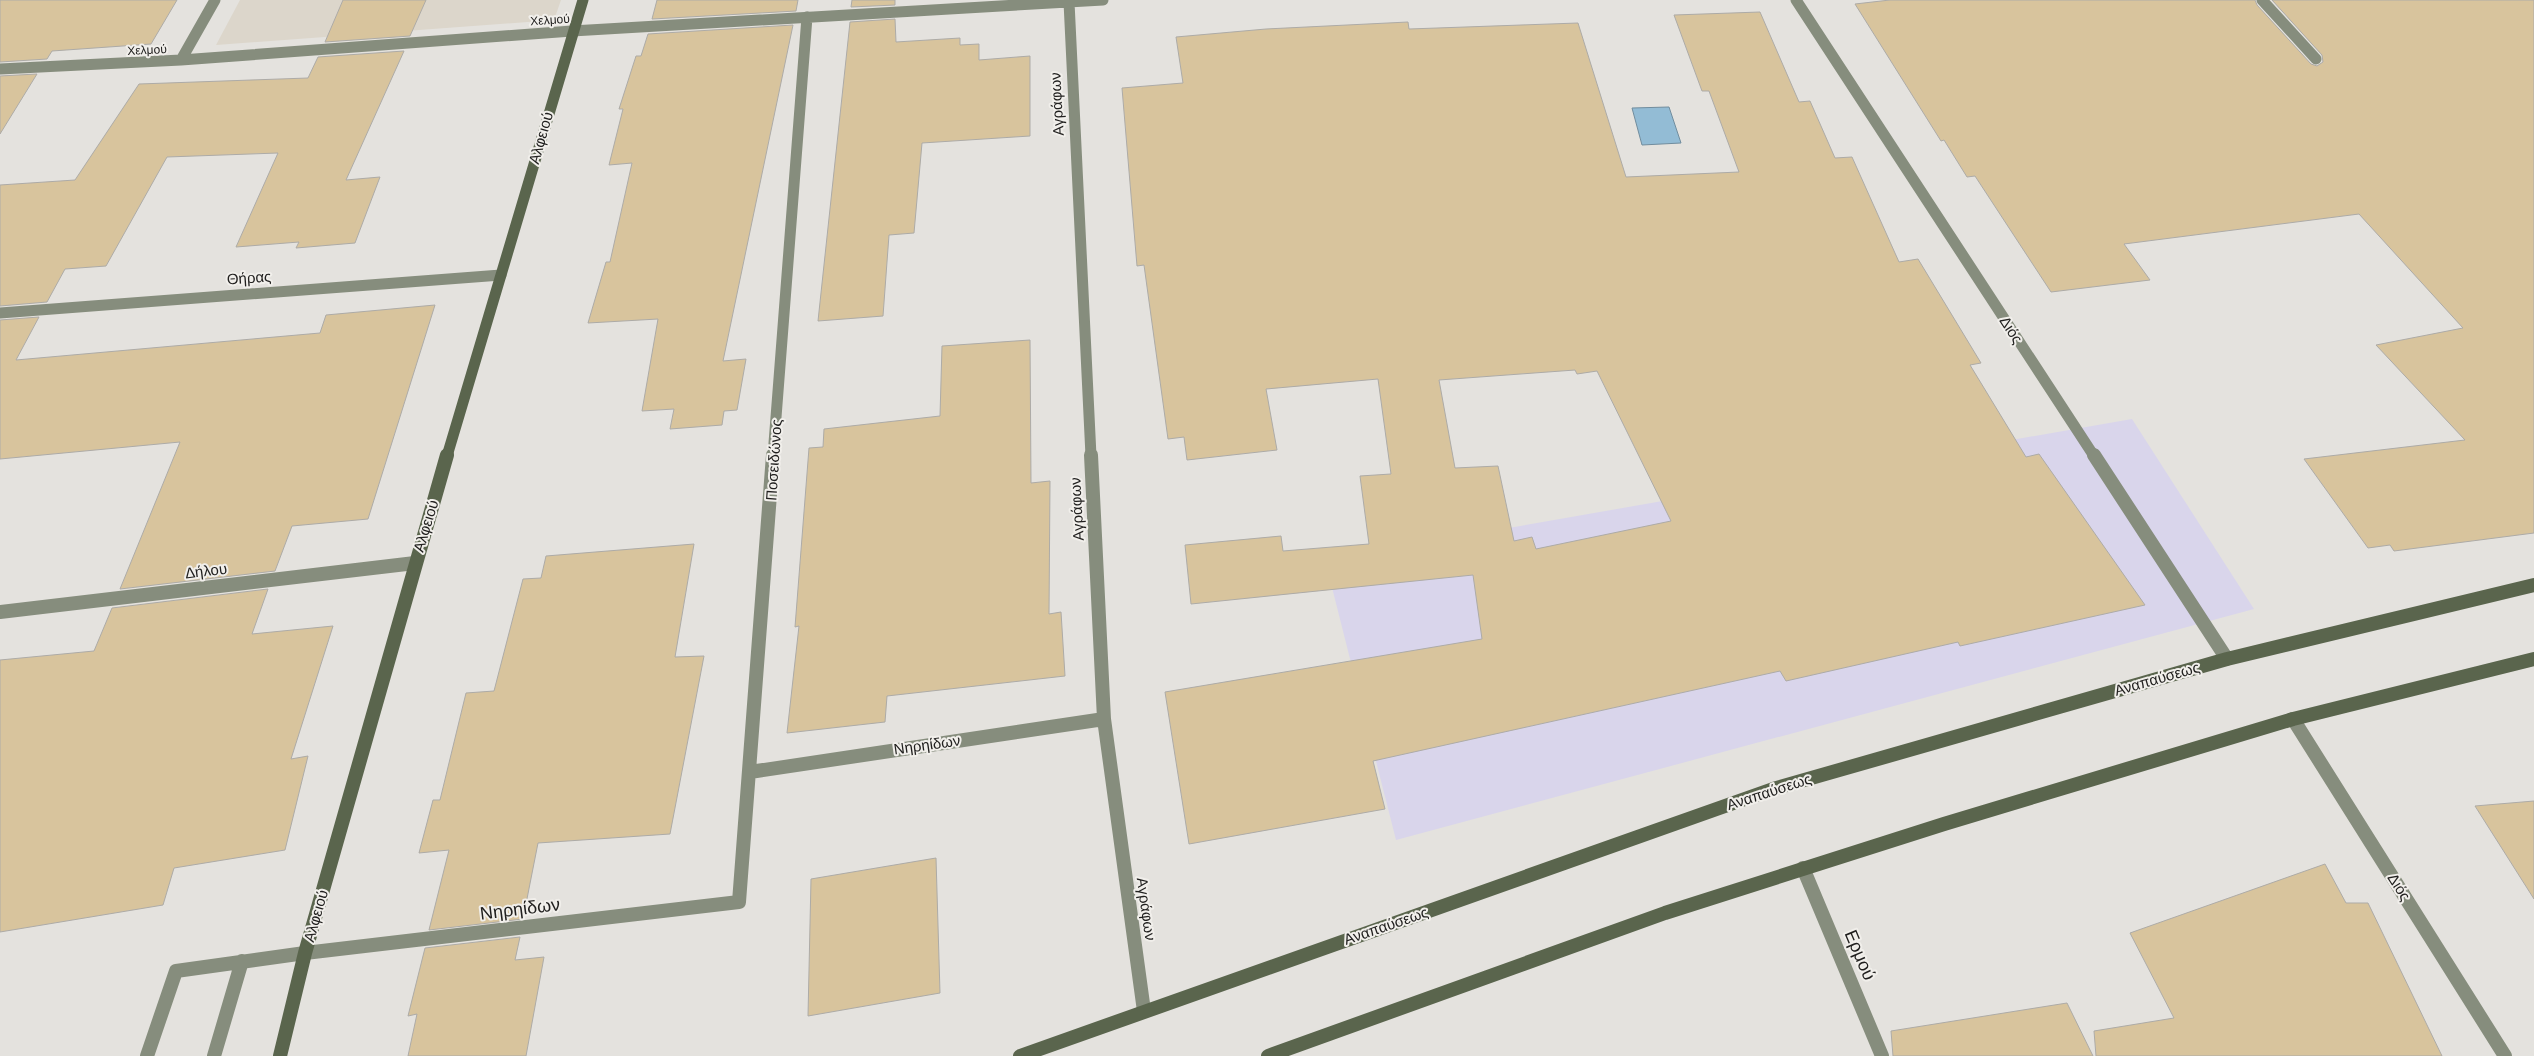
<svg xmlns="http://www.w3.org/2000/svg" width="2534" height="1056" font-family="Rubik,sans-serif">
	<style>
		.commercial { fill: #d9d5eb }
		.built { fill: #dcd6cb }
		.water { fill: #93bcd5; stroke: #718d9e }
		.building { fill: #d8c49d; stroke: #adaba7; fill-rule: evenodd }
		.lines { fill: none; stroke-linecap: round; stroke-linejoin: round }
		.lane-far1 { stroke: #868d7d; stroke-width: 11 }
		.lane { stroke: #868d7d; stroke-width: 14 }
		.street-far1 { stroke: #868d7d; stroke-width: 11 }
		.street { stroke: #868d7d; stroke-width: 14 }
		.secondary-far1 { stroke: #5a654d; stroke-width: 11 }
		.secondary { stroke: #5a654d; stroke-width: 14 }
		.labels { text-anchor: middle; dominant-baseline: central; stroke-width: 4; stroke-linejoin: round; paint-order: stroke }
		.far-street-label { font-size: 12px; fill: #21201f; stroke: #f1efeb }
		.street-label { font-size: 15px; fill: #21201f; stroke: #f1efeb }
		.near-street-label { font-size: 18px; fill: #21201f; stroke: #f1efeb }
	</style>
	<rect width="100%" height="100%" fill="#e4e2de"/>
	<path class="commercial" d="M2132 419 2254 609 1396 840 1325 560Z"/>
	<path class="built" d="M240 0H561L554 20 216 45Z"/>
	<path class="water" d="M1669 107 1681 143 1642 145 1632 108Z"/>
	<path class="building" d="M0 0H177L151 44 52 51 47 59 0 62Z
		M343 0H426L410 36 325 42Z
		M657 0H798L796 11 652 19Z
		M852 0H895V5L851 7Z
		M1890 0H2255L2257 5 2311 64 2317 66 2323 62 2322 55 2272 0H2534V533L2394 551 2390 545 2368 548 2304 459 2465 440 2376 345 2463 328 2359 214 2124 244 2150 280 2051 292 1975 176 1967 177 1944 140 1941 141 1855 4Z
		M1760 12 1799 102 1810 101 1835 158 1852 157 1899 262 1918 259 1981 363 1970 365 2026 457 2039 454 2145 605 1960 646 1958 642 1786 681 1780 671 1373 761 1385 809 1189 844 1165 692 1482 639 1473 575 1191 604 1185 545 1281 536 1283 551 1369 544 1360 476 1391 474 1378 379 1266 389 1277 450 1187 460 1184 437 1168 439 1144 265 1137 266 1122 88 1183 83 1176 37 1266 29 1408 22 1409 29 1578 23 1626 177 1739 172 1709 91H1702L1674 15ZM1575 370 1577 374 1597 371 1671 521 1536 549 1532 537 1514 541 1498 466 1455 468 1439 380Z
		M895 19 896 42 960 38V45L979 44V60L1030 56V136L922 143 914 233 889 235 883 316 818 321 850 22Z
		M793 25 723 361 746 359 737 410 724 411 722 425 670 429 674 409 642 411 658 319 588 323 606 262H610L632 163 609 165 623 109H619L636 56H641L648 34Z
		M404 51 346 180 380 177 355 243 296 248 299 242 236 247 278 153 167 157 106 266 65 269 47 302 0 306V185L75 180 139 84 308 78 318 57Z
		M37 74 0 134V76Z
		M435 305 368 519 292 526 275 571 120 589 180 442 0 459V320L39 317 16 360 320 333 326 315Z
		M1030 340 1031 483 1050 481 1049 614 1061 612 1065 676 887 696 885 722 787 733 799 626 795 627 809 448 823 447 824 429 940 416 942 346Z
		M694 544 675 657 704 656 670 834 538 843 523 919 429 930 449 850 419 853 433 800H440L466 693 494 691 523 579 541 578 546 556Z
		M268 589 252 634 333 626 291 759 308 756 285 850 174 868 163 905 0 932V660L94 651 112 608Z
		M2534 801V899L2475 806Z
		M936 858 940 993 808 1016 811 879Z
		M2325 864 2346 903H2368L2442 1056H2096L2094 1031 2174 1018 2130 933Z
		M520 937 515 960 544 957 526 1056H408L417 1014 408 1016 425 948Z
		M2067 1003 2093 1056H1893L1891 1031Z"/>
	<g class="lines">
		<path class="lane-far1" d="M2262 0 2316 59"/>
		<path class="lane" d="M147 1056 176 971 305 953
			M214 1056 242 961"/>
		<path class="street-far1" d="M1796 0 2094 456
			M1069 2 1091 456
			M181 60 215 0
			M0 69 181 60 572 31 1103 0
			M0 313 501 275
			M773 456 807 17"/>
		<path class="street" d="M1091 455 1104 719 1144 1011
			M2094 455 2227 659
			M0 612 415 563
			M2293 719 2505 1056
			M750 772 1104 719
			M1803 868 1882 1056
			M305 953 739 902 773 455"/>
		<path class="secondary-far1" d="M447 456 583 0"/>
		<path class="secondary" d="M280 1056 305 953 447 455
			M1020 1056 1773 789 2227 659 2534 585
			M1268 1056 1665 913 1944 824 2293 719 2534 659"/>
	</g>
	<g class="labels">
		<g class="far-street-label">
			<text transform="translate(550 20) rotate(-4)">Χελμού</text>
			<text transform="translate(147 50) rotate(-3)">Χελμού</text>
		</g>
		<g class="street-label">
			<text transform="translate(1057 104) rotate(-93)">Αγράφων</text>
			<text transform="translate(541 138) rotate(-74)">Αλφειού</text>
			<text transform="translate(249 278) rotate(-4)">Θήρας</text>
			<text transform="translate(2011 330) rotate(57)">Διός</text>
			<text transform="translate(774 460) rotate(-86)">Ποσειδώνος</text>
			<text transform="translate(1077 509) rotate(-93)">Αγράφων</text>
			<text transform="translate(426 526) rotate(-73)">Αλφειού</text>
			<text transform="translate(206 571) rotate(-7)">Δήλου</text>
			<text transform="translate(2157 679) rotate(-16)">Αναπαύσεως</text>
			<text transform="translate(927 745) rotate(-8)">Νηρηίδων</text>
			<text transform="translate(1769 792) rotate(-18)">Αναπαύσεως</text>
			<text transform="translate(2399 887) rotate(58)">Διός</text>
			<text transform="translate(1146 909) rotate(82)">Αγράφων</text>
			<text transform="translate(316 916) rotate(-74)">Αλφειού</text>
			<text transform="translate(1386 926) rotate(-19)">Αναπαύσεως</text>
		</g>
		<g class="near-street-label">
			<text transform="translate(520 909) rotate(-7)">Νηρηίδων</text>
			<text transform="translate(1860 955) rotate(67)">Ερμού</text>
		</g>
	</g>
</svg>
